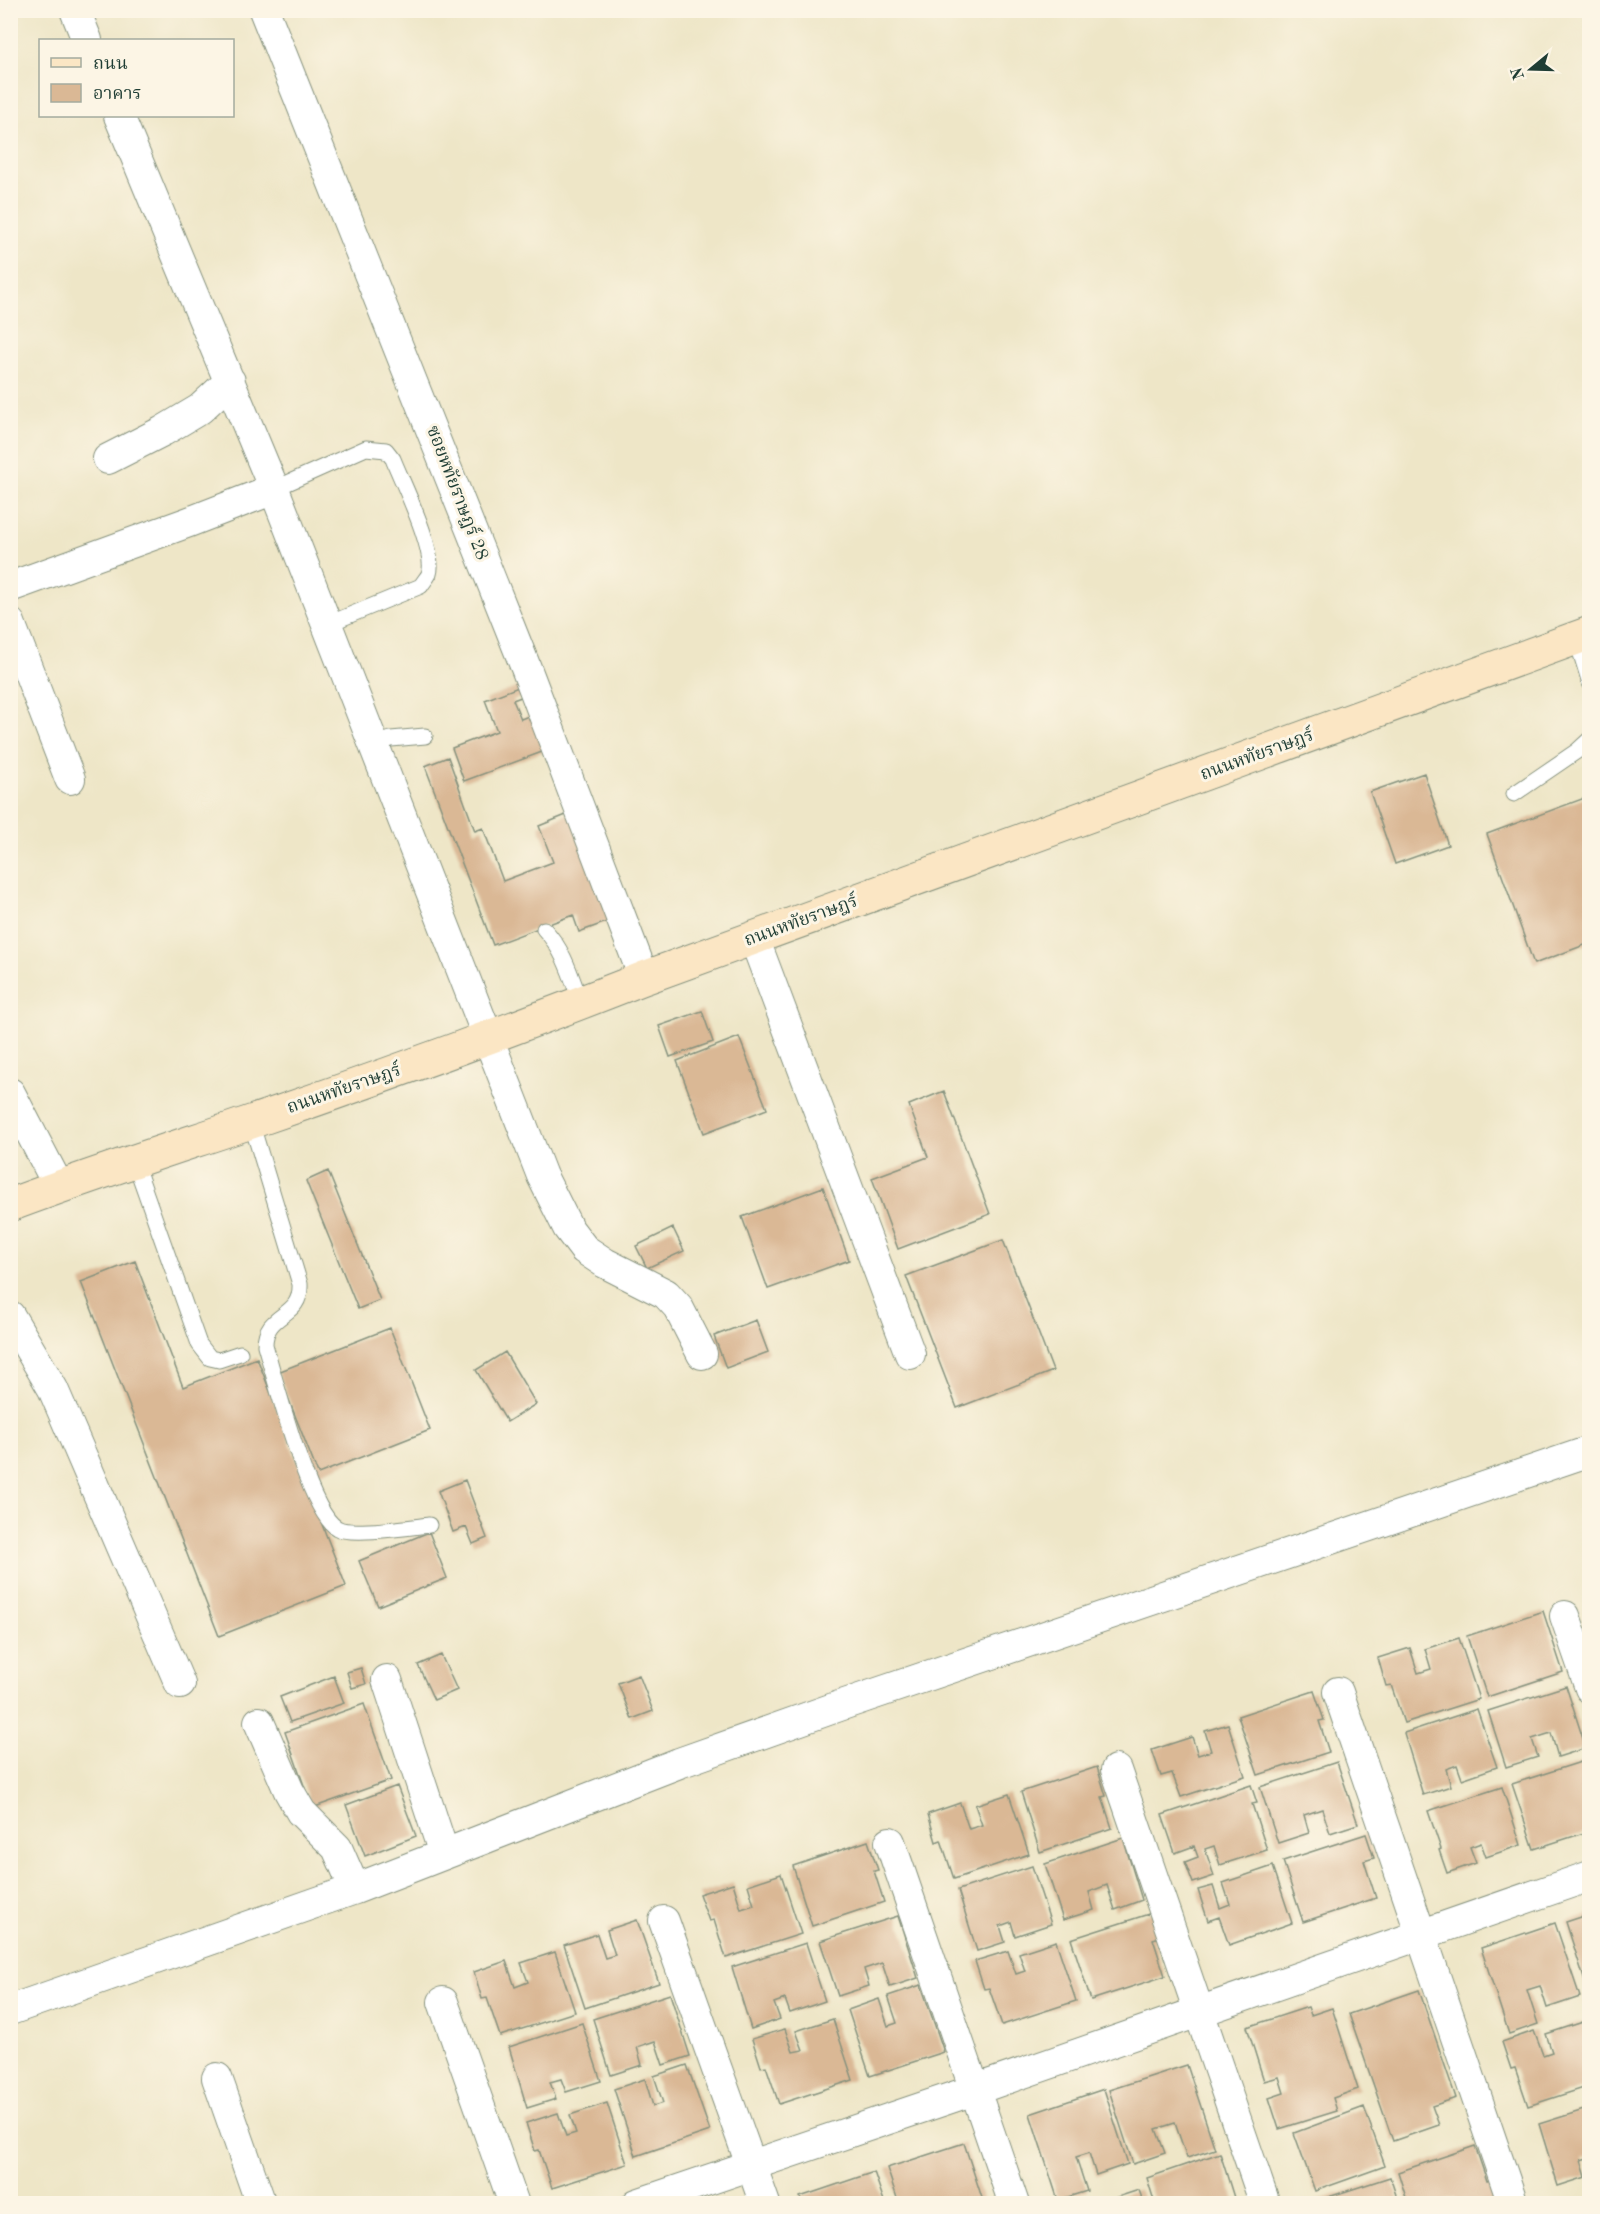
<svg xmlns="http://www.w3.org/2000/svg" width="1600" height="2214" font-family="'Old Standard TT','Noto Serif Thai',serif">
	<style>
		.building { fill: #dab895 }
		.lines { fill: none; stroke-linecap: round; stroke-linejoin: round }
		.lane-casing { stroke: #86927e; stroke-width: 17 }
		.street-casing { stroke: #86927e; stroke-width: 32 }
		.secondary-casing { stroke: #86927e; stroke-width: 35 }
		.lane { stroke: #fff; stroke-width: 15 }
		.street { stroke: #fff; stroke-width: 30 }
		.secondary { stroke: #fbe6c4; stroke-width: 33 }
		.labels { text-anchor: middle; dominant-baseline: central; stroke-width: 6; stroke-linejoin: round; paint-order: stroke }
		.street-label { font-size: 18px; fill: #1f3d34; stroke: #fcf5e5 }
	</style>
	<rect width="100%" height="100%" fill="#fcf5e5"/>
	<filter id="ink" filterUnits="userSpaceOnUse"><feTurbulence type="fractalNoise" baseFrequency=".0167" numOctaves="2"/><feDisplacementMap in="SourceGraphic" scale="12" xChannelSelector="R" yChannelSelector="G"/><feConvolveMatrix kernelMatrix="1 2 1 2 8 2 1 2 1" color-interpolation-filters="sRGB"/></filter>
	<filter id="wash" filterUnits="userSpaceOnUse"><feTurbulence type="fractalNoise" baseFrequency=".008" numOctaves="4" result="noise"/><feDisplacementMap in="SourceGraphic" scale="24" xChannelSelector="R" yChannelSelector="G"/><feGaussianBlur stdDeviation="1.35" result="paint"/><feColorMatrix in="noise" values="0 0 0 0 0 0 0 0 0 0 0 0 0 0 0 0 0 1.4 0 .05"/><feComposite in="paint" operator="in"/></filter>
	<g filter="url(#wash)">
		<rect width="100%" height="100%" fill="#eee6c7"/>
		<g id="blocks">
			<path class="building" d="M526 684 529 694 513 700 521 719 536 713 550 749 464 781 452 748 497 731 485 700Z
				M448 757 475 831 483 828 503 881 553 862 539 826 571 813 612 920 579 932 573 915 493 945 425 766Z
				M1424 773 1448 845 1395 864 1370 792Z
				M1590 796V943L1534 964 1487 834Z
				M702 1011 713 1042 670 1057 659 1026Z
				M739 1037 767 1109 704 1133 677 1061Z
				M944 1091 990 1214 898 1249 872 1178 928 1157 909 1105Z
				M328 1171 380 1300 358 1309 306 1181Z
				M823 1187 849 1260 768 1289 742 1217Z
				M673 1228 684 1251 647 1268 636 1246Z
				M1003 1240 1053 1371 957 1408 906 1276Z
				M135 1261 183 1387 257 1358 346 1586 219 1636 81 1282Z
				M756 1320 768 1352 726 1368 714 1336Z
				M390 1328 430 1430 318 1474 278 1372Z
				M505 1352 536 1404 507 1422 476 1370Z
				M465 1480 487 1538 473 1544 466 1527 453 1532 438 1491Z
				M429 1532 447 1578 378 1606 359 1561Z
				M1543 1611 1563 1672 1487 1697 1467 1636Z
				M1459 1638 1479 1699 1404 1723 1391 1685 1386 1686 1378 1658 1410 1648 1418 1673 1431 1669 1425 1649Z
				M441 1655 457 1690 434 1700 418 1665Z
				M361 1668 366 1684 352 1688 347 1672Z
				M639 1675 653 1711 632 1719 618 1683Z
				M334 1676 344 1703 290 1722 280 1697Z
				M1566 1686 1586 1748 1558 1757 1551 1733 1532 1739 1538 1757 1506 1767 1488 1711Z
				M1314 1691 1324 1720 1319 1721 1329 1752 1258 1775 1238 1716Z
				M364 1704 391 1780 312 1808 285 1732Z
				M1477 1709 1497 1767 1462 1779 1457 1765 1446 1769 1451 1786 1423 1795 1404 1733Z
				M1228 1724 1245 1776 1181 1797 1172 1773 1161 1776 1152 1750 1192 1737 1198 1755 1211 1751 1205 1731Z
				M1590 1759V1831L1534 1849 1512 1784Z
				M1337 1762 1358 1824 1330 1833 1322 1809 1304 1815 1309 1833 1278 1843 1260 1787Z
				M1097 1767 1106 1796 1102 1797 1112 1828 1040 1852 1021 1792Z
				M1251 1785 1257 1803 1252 1804 1267 1850 1220 1865 1214 1846 1205 1849 1214 1876 1193 1883 1185 1862 1198 1857 1194 1846 1175 1853 1162 1815Z
				M397 1786 416 1836 365 1856 346 1805Z
				M1502 1787 1521 1845 1486 1857 1481 1843 1470 1847 1476 1863 1447 1873 1439 1850 1441 1849 1428 1811Z
				M1009 1794 1029 1854 954 1879 941 1840 936 1842 928 1814 960 1803 969 1829 982 1825 975 1805Z
				M1366 1834 1374 1858 1364 1861 1376 1898 1303 1922 1283 1861Z
				M1123 1838 1142 1900 1115 1910 1107 1885 1089 1892 1094 1910 1063 1920 1045 1864Z
				M868 1841 878 1870 874 1871 884 1902 812 1926 793 1866Z
				M1032 1866 1051 1924 1015 1936 1011 1922 1000 1926 1005 1942 977 1951 958 1890Z
				M1273 1866 1292 1923 1229 1945 1219 1917 1208 1921 1198 1890 1213 1886 1220 1908 1230 1904 1223 1883Z
				M781 1874 801 1934 726 1958 714 1920 709 1921 699 1894 733 1883 741 1909 754 1905 748 1885Z
				M1155 1912 1163 1936 1153 1939 1165 1976 1091 2000 1071 1939Z
				M1590 1914V1994H1589L1566 1922Z
				M898 1916 918 1978 890 1987 882 1963 864 1969 869 1986 838 1996 820 1941Z
				M637 1920 659 1983 585 2008 564 1945 597 1934 605 1958 615 1955 607 1930Z
				M1555 1923 1580 1997 1547 2008 1540 1986 1527 1990 1538 2024 1509 2034 1481 1948Z
				M1056 1941 1076 2001 1002 2025 989 1988 984 1989 975 1961 1008 1951 1016 1974 1025 1971 1019 1953Z
				M806 1943 825 2001 790 2013 785 1999 774 2003 780 2019 751 2029 732 1967Z
				M555 1952 575 2012 500 2036 487 1998 482 1999 474 1972 506 1961 515 1987 528 1982 521 1963Z
				M921 1985 944 2052 870 2076 848 2010 879 1999 888 2026 897 2023 888 1996Z
				M1419 1990 1456 2098 1432 2106 1439 2125 1393 2141 1349 2014Z
				M670 1994 690 2056 663 2065 655 2041 637 2047 642 2065 611 2075 593 2019Z
				M1308 2007 1311 2015 1332 2008 1358 2089 1333 2098 1337 2111 1279 2129 1269 2098 1284 2093 1279 2077 1264 2081 1247 2027Z
				M833 2019 853 2080 779 2104 766 2066 761 2067 752 2039 785 2029 793 2052 803 2050 796 2031Z
				M1583 2022 1590 2042V2086L1528 2106 1515 2068 1511 2069 1502 2042 1534 2031 1543 2055 1552 2052 1546 2034Z
				M582 2023 601 2081 566 2092 561 2079 550 2082 556 2099 527 2108 509 2047Z
				M687 2065 710 2131 636 2156 614 2089 645 2079 653 2106 663 2103 654 2076Z
				M1187 2065 1215 2149 1187 2158 1175 2123 1156 2129 1165 2153 1133 2164 1109 2090Z
				M1104 2089 1128 2164 1096 2175 1089 2153 1076 2157 1087 2191 1058 2200 1030 2114Z
				M607 2103 627 2164 552 2188 539 2150 535 2151 526 2123 558 2113 566 2136 576 2133 570 2115Z
				M1364 2107 1385 2166 1315 2191 1294 2133Z
				M1590 2108V2157L1581 2160 1586 2177 1558 2186 1539 2124Z
				M964 2143 984 2204H899L887 2168Z
				M1475 2146 1487 2181 1496 2178 1504 2204H1458L1456 2197 1442 2201 1443 2204H1408L1398 2172Z
				M1220 2153 1236 2204H1155L1147 2178Z
				M874 2172 885 2204H802L800 2197Z
				M1390 2177 1399 2204H1317L1316 2201Z
				M1139 2190 1144 2204H1099V2203Z"/>
		</g>
	</g>
	<g filter="url(#ink)">
		<use href="#blocks" fill-opacity="0" stroke="#86927e" stroke-width="1.5"/>
		<g class="lines">
			<g class="lane-casing">
				<path id="lane" d="M274 489 366 448 386 450 393 459C402 482 437 552 429 574 427 578 423 582 421 586L328 624
					M1576 638 1590 683
					M375 744 391 739 425 736
					M1514 794 1577 751 1590 739
					M544 929C564 950 571 976 581 1003
					M251 1122 300 1284C302 1319 265 1311 265 1345 276 1382 309 1512 337 1528 350 1536 411 1527 429 1525
					M134 1160 199 1344 210 1358 219 1360 240 1353"/>
			</g>
			<g class="street-casing">
				<path id="street" d="M75 10 87 40
					M264 10 526 668 644 978
					M119 116 274 489 542 1176 568 1228 584 1249 605 1263 666 1294 678 1307 702 1354
					M108 459 163 431 200 409 230 381
					M10 587 189 522 274 489
					M10 623 70 779
					M754 938 910 1354
					M10 1093 59 1187
					M10 1316 53 1389 180 1684
					M1565 1616 1590 1688
					M387 1680 444 1854
					M1338 1692 1511 2198
					M259 1722 289 1791 301 1812 337 1848 355 1889
					M1116 1770 1265 2204
					M890 1842 1014 2204
					M664 1921 765 2204
					M443 2002 514 2204
					M10 2010 355 1889 679 1763 845 1704 1590 1451
					M217 2078 261 2204
					M637 2204 974 2090 1590 1876"/>
			</g>
			<g class="secondary-casing">
				<path id="secondary" d="M10 1205C90 1175 171 1149 251 1122 383 1077 514 1029 644 978L1590 633"/>
			</g>
			<use href="#lane" class="lane"/>
			<use href="#street" class="street"/>
			<use href="#secondary" class="secondary"/>
		</g>
	</g>
	<g class="labels">
		<g class="street-label">
			<text transform="translate(457 493) rotate(69)">ซอยหทัยราษฎร์ 28</text>
			<text transform="translate(1257 755) rotate(-20)">ถนนหทัยราษฎร์</text>
			<text transform="translate(801 921) rotate(-20)">ถนนหทัยราษฎร์</text>
			<text transform="translate(344 1089) rotate(-19)">ถนนหทัยราษฎร์</text>
		</g>
	</g>
	<rect width="1600" height="2214" fill="none" stroke="#fcf5e5" stroke-width="36"/>
	<rect x="39" y="39" width="195" height="78" fill="#fcf5e5" stroke="#a4ab9e" stroke-width="1.5"/>
	<rect x="51" y="58" width="30" height="9" fill="#fbe6c4" stroke="#a4ab9e" stroke-width="1.5"/>
	<text x="93" y="69" font-size="18" fill="#1f3d34">ถนน</text>
	<rect x="51" y="84" width="30" height="18" fill="#dab895" stroke="#a4ab9e" stroke-width="1.5"/>
	<text x="93" y="99" font-size="18" fill="#1f3d34">อาคาร</text>
	<g transform="translate(1531 69) rotate(251)" stroke="#fcf5e5" stroke-width="4.5" paint-order="stroke">
	<path d="M0-4.5L10 22L0 15L-10 22Z" fill="#1f3d34"/>
	<text y="-9" font-size="16" font-weight="bold" text-anchor="middle" fill="#1f3d34">N</text>
	</g>
</svg>
